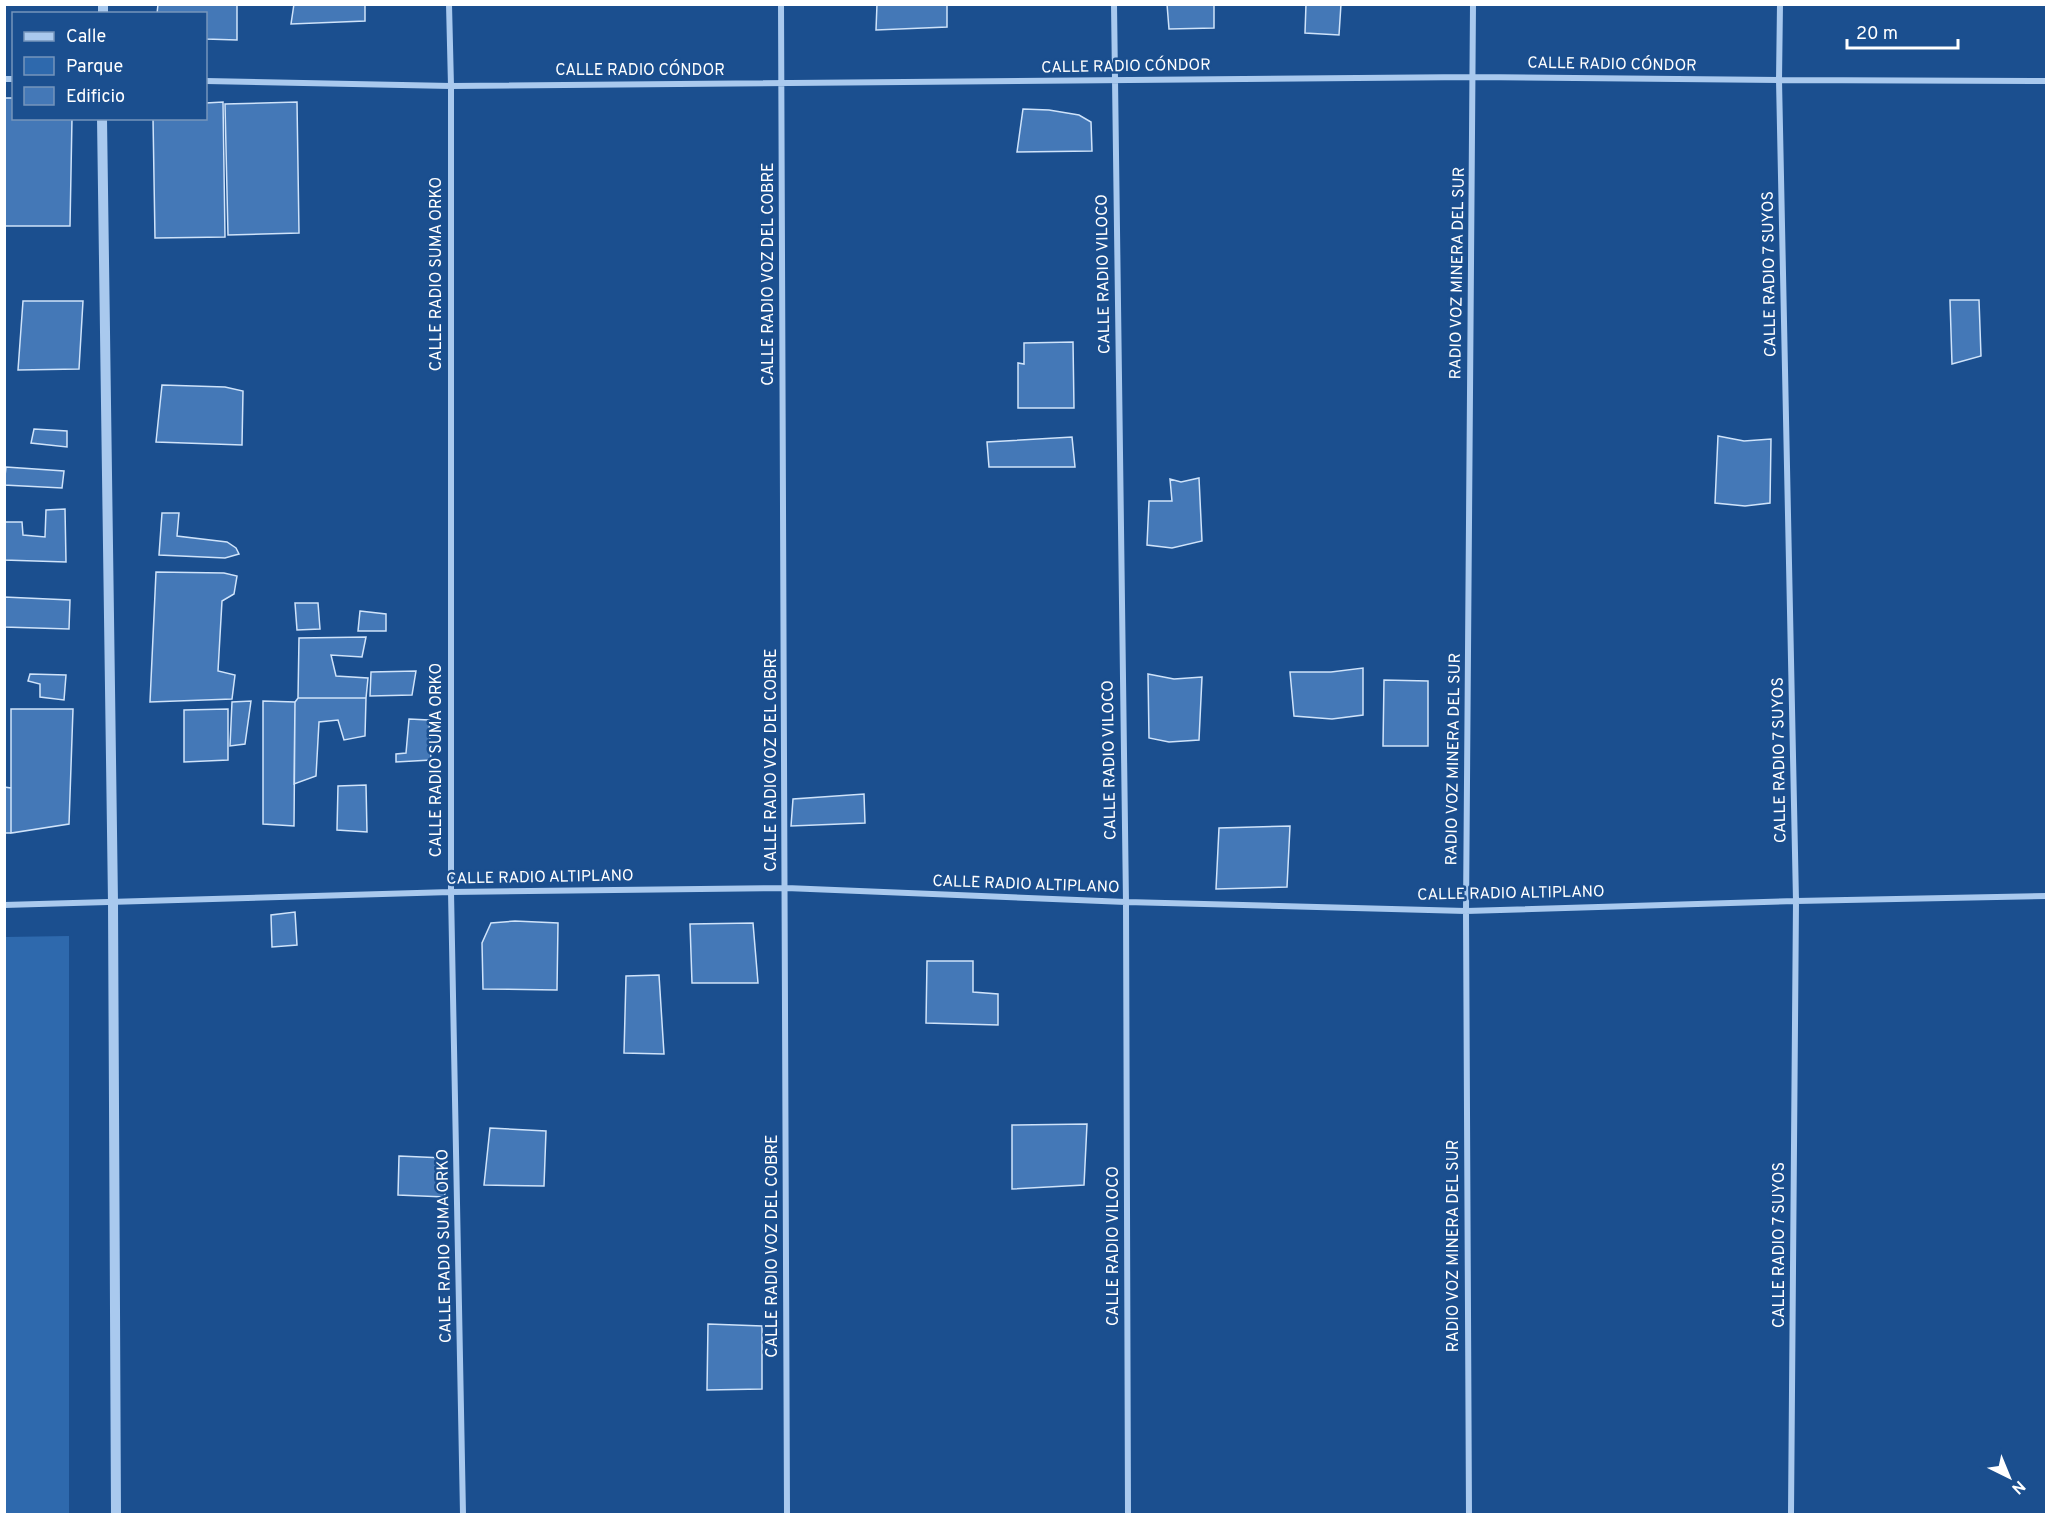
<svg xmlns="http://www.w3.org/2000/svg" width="2051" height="1519" font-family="Overpass,sans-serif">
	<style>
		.green { fill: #2e69ad }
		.building { fill: #4478b7; stroke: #cfe3fa; stroke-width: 1.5 }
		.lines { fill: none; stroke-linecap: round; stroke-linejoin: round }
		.minor { stroke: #a9c9ee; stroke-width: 6 }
		.tertiary { stroke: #a9c9ee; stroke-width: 10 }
		.labels { text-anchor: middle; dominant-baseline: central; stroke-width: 5; stroke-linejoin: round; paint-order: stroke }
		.street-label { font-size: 16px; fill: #fff; stroke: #1b4f8f }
	</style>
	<rect width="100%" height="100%" fill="#1b4f8f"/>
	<path class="green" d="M69 936V1514H5V937Z"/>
	<path class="building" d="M158 4H237V40L206 39V14H157Z
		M294 4H365V21L291 24Z
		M877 4H947V27L876 30Z
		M1167 4H1214V28L1169 29Z
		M1306 4H1341L1339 35 1305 33Z
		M5 98H14V118H72L70 226H4Z
		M223 102 225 237 155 238 153 118H206V103Z
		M297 102 299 233 228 235 225 104Z
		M1023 109 1049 110 1079 115 1091 122 1092 151 1017 152Z
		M1950 300H1979L1981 356 1952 364Z
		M23 301H83L79 369 18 370Z
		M1073 342 1074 408H1018V363L1024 364V343Z
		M162 385 225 387 243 391 242 445 156 442Z
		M34 429 67 431V447L31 443Z
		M1718 436 1744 441 1771 439 1770 503 1745 506 1715 503Z
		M1072 437 1075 467H989L987 442Z
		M6 467 64 471 62 488 4 485Z
		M1199 478 1202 541 1172 548 1147 545 1149 501H1172L1170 479 1181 482Z
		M65 509 66 562 4 560V522H22L23 535 45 537 46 510Z
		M162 513H179L177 536 227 542 236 548 239 554 225 558 159 555Z
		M156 572 224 573 237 576 234 594 222 601 218 671 235 675 232 699 150 702Z
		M4 597 70 600 69 629 4 627Z
		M295 603H318L320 629 297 630Z
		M360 611 386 614V631H358Z
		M366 637 362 657 331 655 336 676 368 678 366 698H298L299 638Z
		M1363 668V715L1332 719 1294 716 1290 672H1331Z
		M416 671 412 695 370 696 371 672Z
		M30 674 66 675 64 700 40 697V684L28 681Z
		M1148 674 1174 679 1202 677 1199 740 1169 742 1149 738Z
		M1384 680 1428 681V746H1383Z
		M298 698H366L365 736 344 740 338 720 319 722 316 776 294 784 295 702Z
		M251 701 245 744 230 746 232 702Z
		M263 701 295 702 294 826 263 824Z
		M11 709H73L69 824 11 833Z
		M228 709V760L184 762V710Z
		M409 719 429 720 431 760 396 762V754L406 753Z
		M366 785 367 832 337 830 338 786Z
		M4 787 11 788V833H4Z
		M864 794 865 823 791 826 793 799Z
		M1290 826 1287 887 1216 889 1219 828Z
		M295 912 297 945 272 947 271 915Z
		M515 921 558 923 557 990 483 989 482 943 491 923Z
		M753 923 758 983H692L690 924Z
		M927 961H973V992L998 994V1025L926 1023Z
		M659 975 664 1054 624 1053 626 976Z
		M1087 1124 1084 1185 1012 1189V1125Z
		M490 1128 546 1131 544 1186 484 1185Z
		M399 1156 444 1158 445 1197 398 1195Z
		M708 1324 762 1326V1389L707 1390Z"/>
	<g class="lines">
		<path class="minor" d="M449 4 451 86V892L463 1514
			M781 4 787 1514
			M1114 4 1126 902 1128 1514
			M1780 4 1779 80 1796 901 1791 1514
			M4 79H14
			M206 81 451 86 1473 77 1779 80 2046 81
			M4 905 451 892 786 888 1126 902 1466 911 1796 901 2046 896
			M1469 1514 1466 911 1473 4"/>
		<path class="tertiary" d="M103 14V4
			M102 118 113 902 116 1514"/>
	</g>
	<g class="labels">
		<g class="street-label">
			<text transform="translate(1612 65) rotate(1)">CALLE RADIO CÓNDOR</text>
			<text transform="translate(1126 67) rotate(-1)">CALLE RADIO CÓNDOR</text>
			<text x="640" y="71">CALLE RADIO CÓNDOR</text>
			<text transform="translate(1458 273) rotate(-89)">RADIO VOZ MINERA DEL SUR</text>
			<text transform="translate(437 274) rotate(-90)">CALLE RADIO SUMA ORKO</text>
			<text transform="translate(769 274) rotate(-90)">CALLE RADIO VOZ DEL COBRE</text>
			<text transform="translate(1104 274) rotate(-91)">CALLE RADIO VILOCO</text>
			<text transform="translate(1770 274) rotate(-91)">CALLE RADIO 7 SUYOS</text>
			<text transform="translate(1454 759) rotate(-89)">RADIO VOZ MINERA DEL SUR</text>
			<text transform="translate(437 760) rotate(-90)">CALLE RADIO SUMA ORKO</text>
			<text transform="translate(772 760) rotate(-90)">CALLE RADIO VOZ DEL COBRE</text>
			<text transform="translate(1110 760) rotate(-91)">CALLE RADIO VILOCO</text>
			<text transform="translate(1780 760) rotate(-91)">CALLE RADIO 7 SUYOS</text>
			<text transform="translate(540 878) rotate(-1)">CALLE RADIO ALTIPLANO</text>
			<text transform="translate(1026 885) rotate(2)">CALLE RADIO ALTIPLANO</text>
			<text transform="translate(1511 894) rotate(-1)">CALLE RADIO ALTIPLANO</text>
			<text transform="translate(1780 1245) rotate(-90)">CALLE RADIO 7 SUYOS</text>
			<text transform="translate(445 1246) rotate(-91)">CALLE RADIO SUMA ORKO</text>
			<text transform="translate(773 1246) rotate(-90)">CALLE RADIO VOZ DEL COBRE</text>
			<text transform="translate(1114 1246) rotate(-90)">CALLE RADIO VILOCO</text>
			<text transform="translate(1454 1246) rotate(-90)">RADIO VOZ MINERA DEL SUR</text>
		</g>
	</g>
	<rect width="2051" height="1519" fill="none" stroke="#ffffff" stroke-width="12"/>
	<rect x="12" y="12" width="195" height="108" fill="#1b4f8f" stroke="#7695bc" stroke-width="1.5"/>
	<rect x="24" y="32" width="30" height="9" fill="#a9c9ee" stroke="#7695bc" stroke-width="1.5"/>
	<text x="66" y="42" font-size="18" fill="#ffffff">Calle</text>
	<rect x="24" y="57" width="30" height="18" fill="#2e69ad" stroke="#7695bc" stroke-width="1.5"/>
	<text x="66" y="72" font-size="18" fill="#ffffff">Parque</text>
	<rect x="24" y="87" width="30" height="18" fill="#4478b7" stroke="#7695bc" stroke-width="1.5"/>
	<text x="66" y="102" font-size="18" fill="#ffffff">Edificio</text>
	<g transform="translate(2009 1477) rotate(137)" stroke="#1b4f8f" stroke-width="4.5" paint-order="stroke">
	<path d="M0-4.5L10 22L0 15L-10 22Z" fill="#ffffff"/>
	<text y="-9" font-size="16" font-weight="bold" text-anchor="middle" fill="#ffffff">N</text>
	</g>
	<path d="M1847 39v9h111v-9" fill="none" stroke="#ffffff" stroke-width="3"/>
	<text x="1856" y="39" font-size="18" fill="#ffffff" stroke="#1b4f8f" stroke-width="4.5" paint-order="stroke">20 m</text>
</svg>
